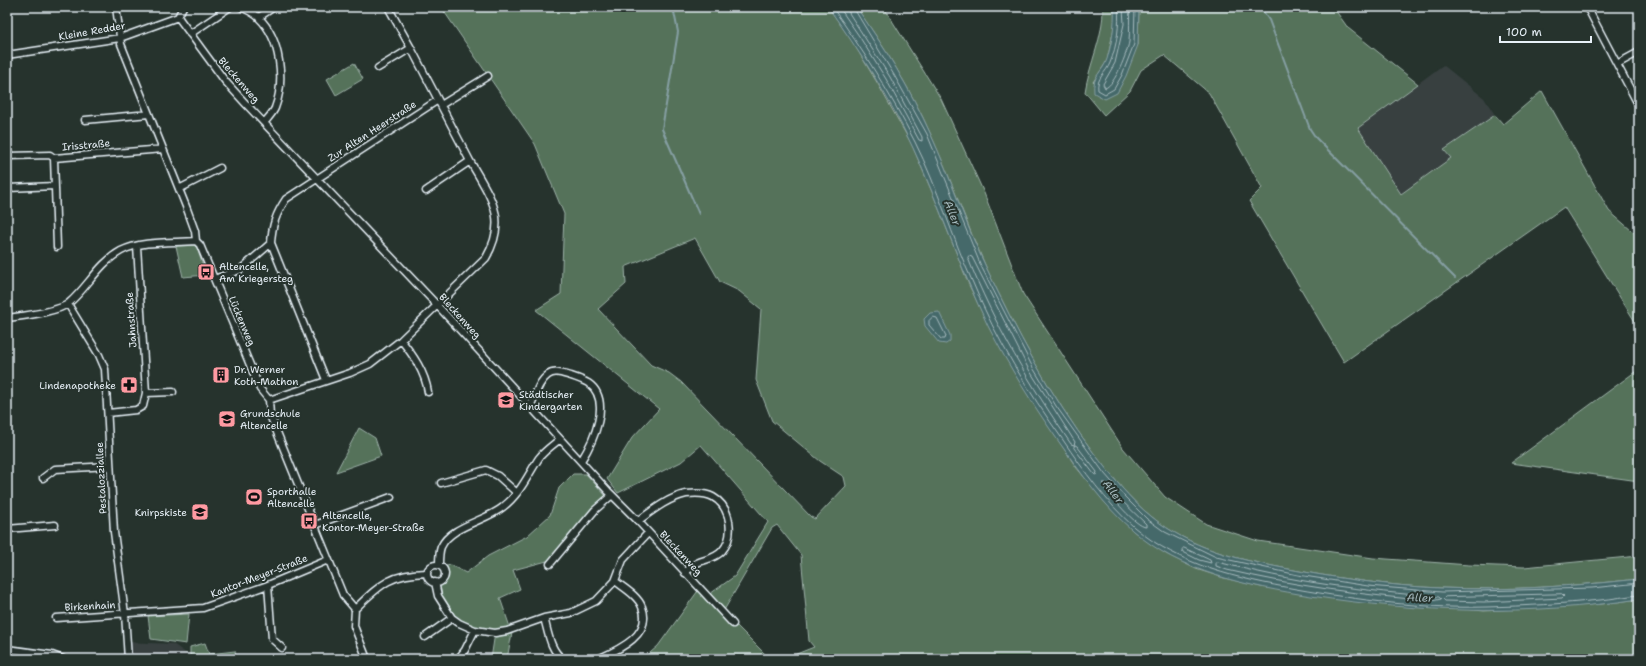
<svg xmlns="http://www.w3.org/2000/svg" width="1646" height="666" font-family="'Shantell Sans',sans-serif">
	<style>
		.built { fill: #374040 }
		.green { fill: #54725a; stroke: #9eb2a9; fill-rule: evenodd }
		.water { fill: #45696a; stroke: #869fa3 }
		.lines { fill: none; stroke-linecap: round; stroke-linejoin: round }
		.shore { stroke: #a7bbbf; stroke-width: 1 }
		.stream { stroke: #869fa3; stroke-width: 2 }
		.street-casing { stroke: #e8f1f8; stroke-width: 9 }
		.street { stroke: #26332d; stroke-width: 6 }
		.labels { text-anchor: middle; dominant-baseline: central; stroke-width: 4; stroke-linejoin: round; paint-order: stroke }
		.street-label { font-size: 10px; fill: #e8f1f8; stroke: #26332d }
		.poi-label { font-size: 10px; fill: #e8f1f8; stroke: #26332d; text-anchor: start }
		.water-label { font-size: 11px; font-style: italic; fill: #a7bbbf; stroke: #26332d }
	</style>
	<rect width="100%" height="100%" fill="#26332d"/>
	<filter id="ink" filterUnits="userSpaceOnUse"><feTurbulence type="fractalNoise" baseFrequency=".025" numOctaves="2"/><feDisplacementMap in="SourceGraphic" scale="8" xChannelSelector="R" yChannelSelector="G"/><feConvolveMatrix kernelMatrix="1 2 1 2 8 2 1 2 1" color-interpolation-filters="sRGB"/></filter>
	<g filter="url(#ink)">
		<path class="built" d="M1443 65 1484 98 1495 115 1444 150 1451 158 1401 194 1358 128Z
			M123 642 173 644 194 659H122Z"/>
		<path class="green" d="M441 7H828L852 41 878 84 912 145 935 199 969 285 990 329 1015 374 1076 467 1107 505 1133 531 1166 554 1196 569 1224 578 1261 587 1484 611 1602 604 1639 599V659H784L814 647 809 641 801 555 777 525 772 528 723 612 770 659H643L658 646 700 588 707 596 735 576 768 522 701 445 681 462 618 493 607 479 632 438 659 409 536 310 561 294 564 214 535 144ZM695 238 720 282 739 291 761 309 756 380 772 421 820 461 844 477 846 486 815 519 811 517 681 382 669 373 651 365 598 309 626 284 625 267Z
			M856 7H892L886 11 941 99 984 193 1023 294 1123 448 1165 497 1206 524 1258 541 1373 558 1469 565 1524 567 1639 556V579C1574 586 1507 591 1441 588 1389 586 1335 578 1283 568 1236 559 1190 548 1152 517 1129 499 1111 475 1093 452 1050 395 1016 331 986 267 966 224 951 178 931 135 911 90 884 46 856 7Z
			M1103 7H1114L1115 23 1107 61 1093 82 1138 45 1139 7H1333L1348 28 1418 84 1358 128 1401 194 1451 158 1444 150 1495 115 1503 124 1542 91 1609 211 1639 237V328L1564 207 1344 362 1249 201 1262 188 1209 93 1164 55 1141 70 1130 91 1104 115 1085 92C1089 64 1104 36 1103 7Z
			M354 63 363 79 336 95 327 79Z
			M196 245 206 275 183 277 176 246Z
			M1639 369V481L1511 463Z
			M359 428 375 438 381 456 336 472Z
			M573 474H586L606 496 563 549 547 561 513 570 520 589 500 598 512 633 507 659H491L495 633 459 623 439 596V585C445 580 448 574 444 567L450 565 466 573 488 556 527 536 550 515 559 488Z
			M189 614 186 644 151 639 148 616Z
			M205 643 209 654 235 651 236 659H194L190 655V647Z"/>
		<path class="water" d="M828 7H856C884 46 911 90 931 135 951 178 965 224 986 267 1016 331 1050 395 1093 452 1111 475 1129 499 1152 517 1190 548 1236 559 1283 568 1335 578 1389 586 1441 588 1507 591 1574 586 1639 579V599C1529 616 1420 613 1311 596 1248 586 1181 573 1132 530 1103 505 1081 473 1059 442 1033 405 1009 367 988 326 960 268 940 206 913 148 890 98 859 51 828 7Z
			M1114 7H1139L1138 45 1126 76 1117 93 1105 99 1094 93C1092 74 1102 74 1107 59 1112 42 1115 25 1114 7Z
			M939 312 950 335V341L946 344 939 343 925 326 924 319 930 313Z"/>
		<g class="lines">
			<path class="shore" d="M832 7C863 50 891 95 915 142 938 188 952 237 973 283 996 339 1028 391 1063 440 1084 471 1106 502 1134 527 1180 566 1239 579 1296 589 1359 600 1423 609 1487 607 1525 606 1562 604 1600 600 1613 599 1626 596 1639 595
				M839 7 859 36 886 79 919 140 922 141V137L890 77 849 13 848 7
				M853 7 894 75 927 134 981 266 1032 366 1056 406 1104 473 1125 497 1147 519 1165 532 1216 557 1298 575 1368 586 1442 592 1592 588 1639 583
				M1118 7C1120 24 1117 46 1110 63 1106 73 1096 78 1098 90L1105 94 1114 89 1122 75 1134 44 1135 7
				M1123 7 1124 24 1115 63 1103 84 1105 88C1115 85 1127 53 1129 42 1130 31 1129 18 1130 7
				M969 256 972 257 1028 368 1075 442 1074 445 1071 444C1031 386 994 325 968 258Z
				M933 317 937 318 946 336 945 339H941L929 325V321Z
				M1075 445 1077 446 1097 472 1096 475 1094 474 1074 448Z
				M1103 483H1106L1121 500 1146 524V527C1136 527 1110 495 1103 486Z
				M1184 548 1210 560 1211 563 1199 560 1183 552 1182 550Z
				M1218 562C1291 582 1365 591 1439 597L1441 599 1432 601C1363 595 1295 586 1227 570L1216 566V564Z
				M1562 594 1564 596 1562 598 1484 602 1445 601 1443 599 1445 597Z"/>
			<path class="stream" d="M673 7 678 32 662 129 699 214
				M1260 7 1269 20 1310 129 1316 138 1455 278"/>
			<g class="street-casing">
				<path id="street" d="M116 7 121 44 187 209 195 231 196 241 200 245 260 389 269 400 270 415 343 595 355 609 354 626 367 659
					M241 7C247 10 255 13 259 18 281 39 285 81 275 108 273 113 268 118 264 123
					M388 7 411 48
					M1587 7 1639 106
					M178 17 225 81 245 103 436 304 608 491 638 521 733 624
					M178 17 183 7
					M259 17 274 7
					M190 34 230 7
					M7 55 120 38 178 17
					M1617 64 1639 52
					M378 68 411 48 470 161 426 191
					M441 105 488 76
					M85 120 149 114
					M9 156 50 155 54 158
					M8 188 55 186
					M179 189 220 168
					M57 247 54 158 163 149
					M214 279 240 270 271 243
					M68 304 99 355 105 369 114 532 125 614 128 659
					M7 318C21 316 59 312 69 303 87 288 99 263 121 251 142 240 172 243 196 241
					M401 340C413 355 425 372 428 392
					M326 380 271 243C272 225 276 214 286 199L438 100
					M146 393 173 392
					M269 400 350 373 370 364 401 340 486 258C509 218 490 197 470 161
					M530 407C535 397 538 382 548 375 555 370 563 374 571 376 577 378 583 380 588 383 613 400 593 442 581 461
					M108 413 136 410 143 406 146 393 137 246
					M43 478 55 469 110 466
					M441 483 486 470 498 476 517 493
					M638 521C653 510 668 498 686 494 695 493 706 493 713 497 731 507 735 536 722 551 715 559 705 559 697 563 693 565 689 569 685 573
					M315 525 391 497
					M7 529 55 525
					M550 564 595 510 612 495
					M439 565C439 560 439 552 441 547 450 526 486 521 503 507 520 494 528 475 539 458 544 451 553 445 560 439
					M427 574a9 9 0 1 1 18 0a9 9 0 1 1-18 0Z
					M268 585 272 639 282 648
					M355 609C381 584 390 574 427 573
					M56 618 203 608 268 585 328 560
					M452 618 459 623 475 630
					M544 618C548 631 550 651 563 659
					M425 637 452 618 438 596 435 582
					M7 649 52 655 63 659
					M458 659 465 650 475 630 495 633 507 631 544 618 571 613 596 601 615 581 623 560 648 533
					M598 659C618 650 653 635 642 607 638 596 624 588 615 581"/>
			</g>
			<use href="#street" class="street"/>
		</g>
	</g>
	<defs>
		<g id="bus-square" transform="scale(0.9)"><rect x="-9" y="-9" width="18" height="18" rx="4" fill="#ff9aa2" stroke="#26332d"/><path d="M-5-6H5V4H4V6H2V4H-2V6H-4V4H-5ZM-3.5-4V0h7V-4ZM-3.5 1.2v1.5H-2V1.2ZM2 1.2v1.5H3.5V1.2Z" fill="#111"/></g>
		<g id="building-square" transform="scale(0.9)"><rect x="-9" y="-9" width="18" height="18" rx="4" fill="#ff9aa2" stroke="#26332d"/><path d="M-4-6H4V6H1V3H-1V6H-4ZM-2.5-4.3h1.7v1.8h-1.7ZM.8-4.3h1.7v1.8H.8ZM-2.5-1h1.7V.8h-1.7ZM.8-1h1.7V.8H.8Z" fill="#111"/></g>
		<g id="pharmacy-square" transform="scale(0.9)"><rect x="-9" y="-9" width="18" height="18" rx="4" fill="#ff9aa2" stroke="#26332d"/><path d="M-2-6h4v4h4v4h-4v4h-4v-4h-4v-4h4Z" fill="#111"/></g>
		<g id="school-square" transform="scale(0.9)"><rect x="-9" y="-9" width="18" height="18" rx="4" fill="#ff9aa2" stroke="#26332d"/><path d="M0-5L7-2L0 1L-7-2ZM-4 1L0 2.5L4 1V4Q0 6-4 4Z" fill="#111"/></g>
		<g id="stadium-square" transform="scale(0.9)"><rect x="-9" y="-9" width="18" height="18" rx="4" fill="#ff9aa2" stroke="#26332d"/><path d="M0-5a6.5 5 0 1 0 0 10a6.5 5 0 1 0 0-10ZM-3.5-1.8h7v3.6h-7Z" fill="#111"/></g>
	</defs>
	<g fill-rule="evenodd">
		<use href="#bus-square" x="206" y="272"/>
		<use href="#building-square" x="221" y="375"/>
		<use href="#pharmacy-square" x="129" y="385"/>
		<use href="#school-square" x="506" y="400"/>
		<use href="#school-square" x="227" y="419"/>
		<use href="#stadium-square" x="254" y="497"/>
		<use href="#school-square" x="200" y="512"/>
		<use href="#bus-square" x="309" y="521"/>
	</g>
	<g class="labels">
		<g class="street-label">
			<text transform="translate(92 31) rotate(-10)">Kleine Redder</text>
			<text transform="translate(239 80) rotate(49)">Bleckenweg</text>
			<text transform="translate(372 131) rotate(-33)">Zur Alten Heerstraße</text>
			<text transform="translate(86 145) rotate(-5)">Irisstraße</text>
			<text transform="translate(460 316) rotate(48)">Bleckenweg</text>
			<text transform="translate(131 320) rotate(-94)">Jahnstraße</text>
			<text transform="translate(242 321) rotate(67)">Lückenweg</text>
			<text transform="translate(101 478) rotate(-93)">Pestalozziallee</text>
			<text transform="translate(681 553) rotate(47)">Bleckenweg</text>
			<text transform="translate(259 576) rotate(-21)">Kantor-Meyer-Straße</text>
			<text transform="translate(90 606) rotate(-3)">Birkenhain</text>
		</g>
		<g class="poi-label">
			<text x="219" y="266">Altencelle,<tspan x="219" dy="12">Am Kriegersteg</tspan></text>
			<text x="234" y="369">Dr. Werner<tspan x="234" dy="12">Koth-Mathon</tspan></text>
			<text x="116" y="385" text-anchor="end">Lindenapotheke</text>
			<text x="519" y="394">Städtischer<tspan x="519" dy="12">Kindergarten</tspan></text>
			<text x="240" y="413">Grundschule<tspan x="240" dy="12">Altencelle</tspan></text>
			<text x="267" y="491">Sporthalle<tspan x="267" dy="12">Altencelle</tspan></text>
			<text x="187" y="512" text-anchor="end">Knirpskiste</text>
			<text x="322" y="515">Altencelle,<tspan x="322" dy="12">Kontor-Meyer-Straße</tspan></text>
		</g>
		<g class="water-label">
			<text transform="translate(952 213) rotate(67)">Aller</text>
			<text transform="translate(1113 492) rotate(52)">Aller</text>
			<text transform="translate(1420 598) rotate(2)">Aller</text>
		</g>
	</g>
	<rect width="1646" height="666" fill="none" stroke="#26332d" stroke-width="24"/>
	<rect x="12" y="12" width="1622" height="642" fill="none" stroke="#e8f1f8" stroke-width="1.5" filter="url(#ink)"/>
	<path d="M1500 36v6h91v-6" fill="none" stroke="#e8f1f8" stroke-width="2"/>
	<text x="1506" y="36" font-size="12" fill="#e8f1f8" stroke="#26332d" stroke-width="3" paint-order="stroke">100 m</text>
</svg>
